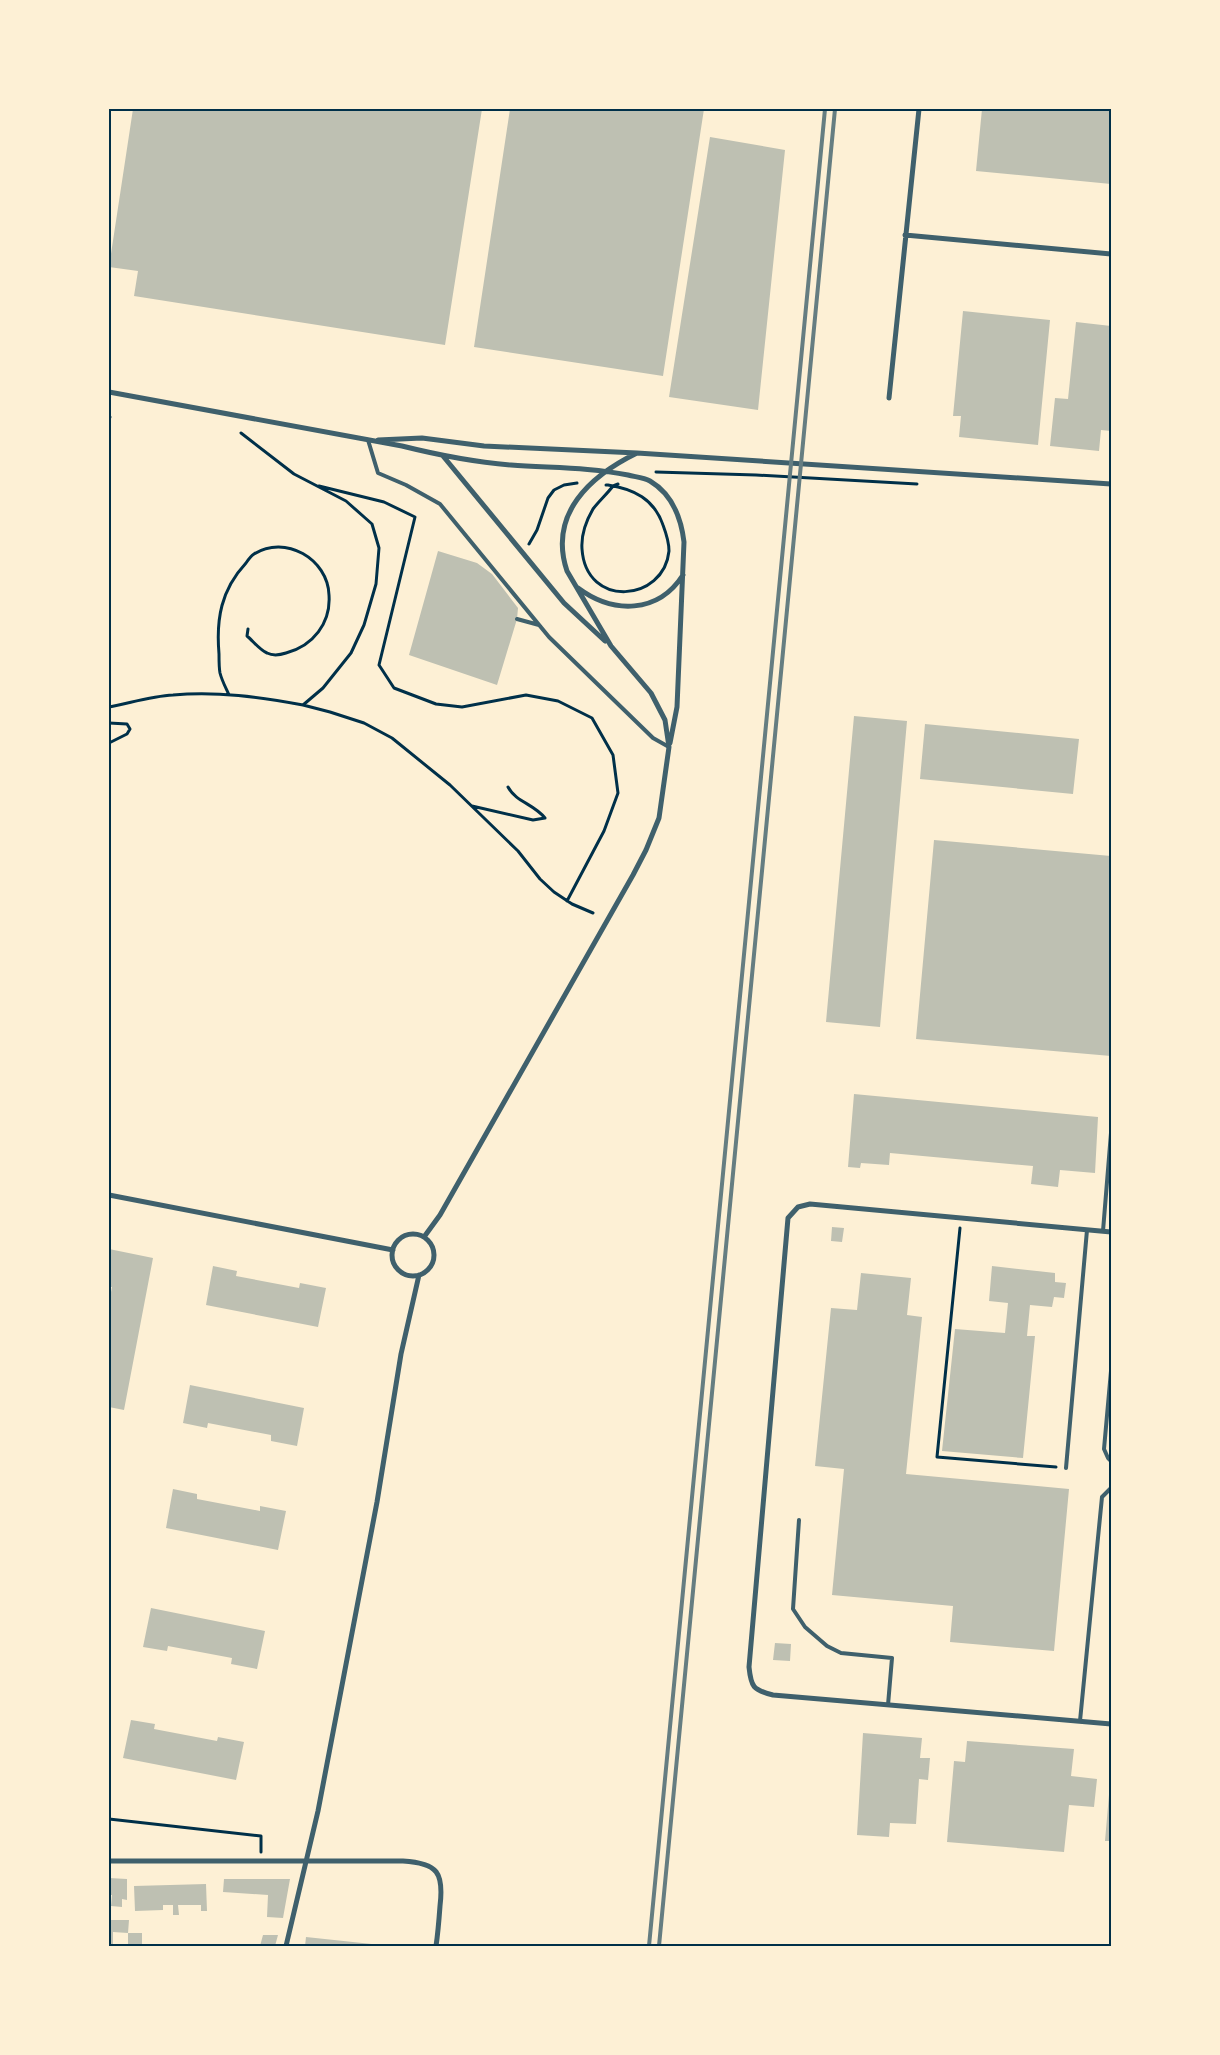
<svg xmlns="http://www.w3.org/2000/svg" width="1220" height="2055" font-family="'Noto Sans',sans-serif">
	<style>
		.building { fill: #bec0b2 }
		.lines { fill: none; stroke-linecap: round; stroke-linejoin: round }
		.path { stroke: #003049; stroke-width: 3 }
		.service { stroke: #3f606c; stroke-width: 4 }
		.minor { stroke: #3f606c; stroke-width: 5 }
		.rail { stroke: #657d81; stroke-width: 4 }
		.neatline { fill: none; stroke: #003049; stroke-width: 2 }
	</style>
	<rect width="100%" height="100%" fill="#fdf0d5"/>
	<path class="building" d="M133 109H482L445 345 134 296 138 271 109 267Z
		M510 109H704L663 376 474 347Z
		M982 109H1111V184L976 171Z
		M710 137 785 150 758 410 669 397Z
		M963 311 1050 320 1038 445 959 437 961 416H953Z
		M1076 322 1111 326V431L1101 430 1099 451 1050 446 1055 398 1068 399Z
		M438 551 477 563 492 574 518 608 517 619 497 685 409 655Z
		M854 716 907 721 880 1027 826 1022Z
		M925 724 1079 739 1073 794 920 779Z
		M934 840 1111 856V1056L916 1039Z
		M854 1094 1098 1117 1095 1173 1060 1170 1058 1187 1031 1184 1033 1166 890 1153 889 1165 861 1163 860 1168 848 1167Z
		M832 1227 844 1228 842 1242 831 1241Z
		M109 1249 153 1258 124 1410 109 1407V1302L112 1287H109Z
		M213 1266 237 1271 236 1276 299 1288 300 1283 326 1288 318 1327 206 1305Z
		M992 1266 1055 1273V1282L1066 1283 1064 1298 1054 1297 1052 1307 1030 1305 1027 1336H1035L1023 1458 942 1451 955 1329 1005 1333 1008 1303 989 1301Z
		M861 1273 911 1278 907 1315 922 1317 906 1474 1069 1489 1054 1651 950 1642 953 1606 832 1595 844 1469 815 1466 831 1308 857 1310Z
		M190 1385 304 1408 297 1446 271 1441V1435L208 1423 207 1428 183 1423Z
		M173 1489 197 1494V1499L260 1511V1506L286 1511 278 1550 166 1528Z
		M151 1608 265 1631 257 1669 231 1664 232 1658 168 1646 167 1651 143 1647Z
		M775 1643 791 1644 790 1661 773 1660Z
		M131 1720 155 1724 154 1729 217 1741 218 1737 244 1742 236 1780 123 1758Z
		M863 1733 922 1738 920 1758H930L928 1780 919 1779 916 1824 890 1823 889 1837 857 1835Z
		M967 1741 1074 1749 1071 1776 1097 1779 1094 1807 1069 1805 1064 1852 947 1842 954 1761 965 1762Z
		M1110 1783H1111V1841H1105Z
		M109 1878 127 1879V1900L122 1899V1907L111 1906 112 1895H109Z
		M224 1879H290L283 1918 267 1917 268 1895 223 1892Z
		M206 1884 207 1911H201V1905H178L179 1915H173V1905H163V1910L135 1911 134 1886Z
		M109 1920H129L128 1933 113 1932V1946H109Z
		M128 1933H142V1946H128Z
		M263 1935H278L275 1946H260Z
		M306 1937 381 1945V1946H305Z"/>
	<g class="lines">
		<path class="path" d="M109 417H110
			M656 472 756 475 917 484
			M606 485H608C634 489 654 499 663 525 666 533 669 542 669 551 664 602 586 609 582 549 581 535 586 521 593 509 599 501 607 494 613 486L618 484
			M319 486 384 502 415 517 379 665 394 688 436 704 462 707 526 695 558 701 592 718 613 755 618 793 604 831 567 901
			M529 544 537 530 548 498 554 490 564 485 577 483
			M229 695C226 688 222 681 220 673 219 668 219 661 219 654 216 619 221 590 246 563 248 560 251 556 254 554 285 534 328 559 329 595 331 623 313 646 286 653 280 655 273 656 267 653 260 650 253 641 247 636L248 629
			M303 705 330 712 364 723 392 738 450 785 518 851 540 879 554 892 572 904 593 913
			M109 707C130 703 152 696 173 695 217 691 260 697 303 705L323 688 351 653 364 625 376 584 379 548 372 524 346 501 294 474 241 433
			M109 723 127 724 130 729 127 734 109 743
			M472 806 533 820 545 818C534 804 516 802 508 787
			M960 1228 937 1457 1056 1467
			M109 1819 261 1836V1852"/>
		<path class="service" d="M368 440 378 473 406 485 440 504 549 637 653 738 669 747
			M517 619 539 625
			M1103 1231 1111 1133
			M1111 1371 1104 1449 1108 1458 1111 1461
			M1066 1468 1087 1230
			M799 1520 793 1609 805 1627 827 1646 841 1653 892 1658 888 1705
			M1080 1721 1102 1497 1111 1488"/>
		<path class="minor" d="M905 235 1111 254
			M109 392 402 446C438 455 474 462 511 465 550 468 589 467 628 475 635 477 643 477 650 481 672 494 681 517 684 542L677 707 670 743
			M889 398 919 109
			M378 440 422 438 484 446 637 453
			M443 456 564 603 605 641
			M578 588C613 614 658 614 683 575
			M109 1195 393 1250
			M1111 1232 810 1204 798 1207 788 1218 749 1667C751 1687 753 1690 773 1695L1111 1724
			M392 1255a21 21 0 1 1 42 0a21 21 0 1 1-42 0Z
			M424 1237 440 1215 633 875 646 850 659 818 669 747 665 720 651 693 611 646 567 571C548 514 590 476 637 453L1111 484
			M109 1861H403C438 1863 444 1873 440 1906 439 1920 438 1933 436 1946
			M286 1946 318 1811 377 1502 401 1354 419 1275"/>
		<path class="rail" d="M649 1946 825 109
			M659 1946 835 109"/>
	</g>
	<rect width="1220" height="2055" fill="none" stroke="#fdf0d5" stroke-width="220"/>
	<rect x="110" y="110" width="1000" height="1835" class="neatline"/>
</svg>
